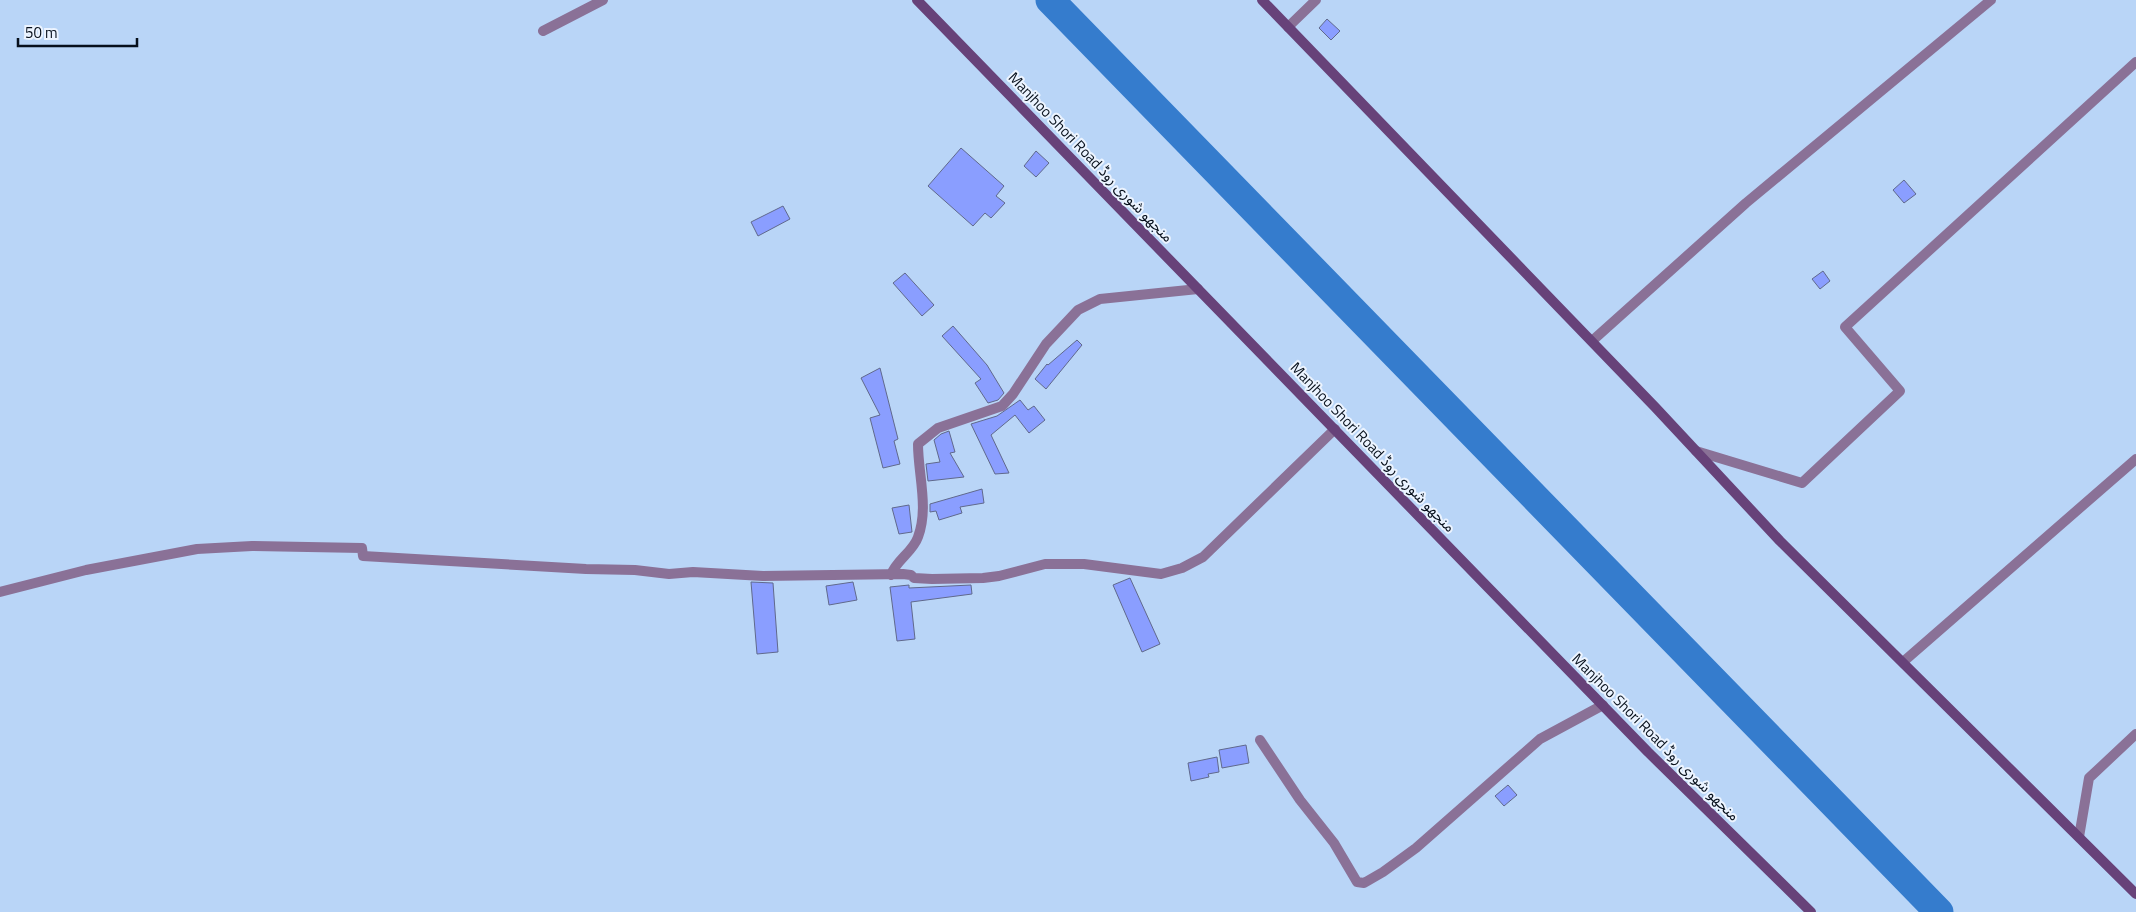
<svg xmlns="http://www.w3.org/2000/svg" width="2136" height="912" font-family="'Titillium Web','Noto Sans Arabic',sans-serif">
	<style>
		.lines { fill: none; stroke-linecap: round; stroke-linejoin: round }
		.river { stroke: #357ccd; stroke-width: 29 }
		.building { fill: #8a9eff; stroke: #60698c }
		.street { stroke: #8a7197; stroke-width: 10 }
		.secondary { stroke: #674279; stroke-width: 10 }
		.labels { text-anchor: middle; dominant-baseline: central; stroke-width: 4; stroke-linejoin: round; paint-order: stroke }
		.street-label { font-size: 15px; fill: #07101c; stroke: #ecf4ff }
	</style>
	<rect width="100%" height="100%" fill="#b9d5f7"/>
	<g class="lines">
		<path class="river" d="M1050 0 1939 912"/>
	</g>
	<path class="building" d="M1327 19 1340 31 1331 40 1319 28Z
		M961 148 1004 186 996 196 1005 203 991 218 985 213 973 226 928 186Z
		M1036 151 1049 163 1036 177 1024 166Z
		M1904 180 1916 194 1904 203 1893 190Z
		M783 206 790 219 758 236 751 222Z
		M1823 271 1830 281 1820 289 1812 279Z
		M905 273 934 305 922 316 893 283Z
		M953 326 987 365 1004 393 998 400 988 403 975 383 981 379 942 336Z
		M1077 340 1082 345 1046 389 1035 379 1047 364 1048 365Z
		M880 368 898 439 894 441 900 464 883 468 870 418 880 415 861 378Z
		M1020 400 1028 410 1034 406 1045 420 1029 433 1015 415 991 435 1009 473 995 474 971 424 997 416Z
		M949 431 955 452 950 453 964 477 928 481 926 464 940 462 934 440 941 434Z
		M982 489 984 503 960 507 962 513 939 520 936 511 930 512V504Z
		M909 505 912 532 899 534 892 508Z
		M1130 578 1160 644 1142 652 1113 585Z
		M751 582 773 583 778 652 757 654Z
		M853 582 857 600 829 605 826 586Z
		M909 585V588L971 585 972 594 911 602 915 639 897 641 890 587Z
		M1246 745 1249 763 1222 768 1219 750Z
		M1217 757 1219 772 1208 774 1209 777 1191 781 1188 763Z
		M1508 785 1517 795 1504 806 1495 796Z"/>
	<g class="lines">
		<path class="street" d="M1288 27 1316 0
			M543 31 603 0
			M1592 341 1746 203 1991 0
			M1696 451 1802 483 1900 391 1845 327 2136 62
			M891 575C896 560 913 552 918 537 929 508 918 474 918 444L938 428 1002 406 1013 394 1046 344 1078 310 1100 299 1198 289
			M0 592 86 570 197 549 252 546 362 548 363 556 586 569 635 570 669 574 693 572 763 576 903 574 911 575 914 578 932 579 983 578 999 576 1045 564H1084L1161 574 1182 568 1203 557 1335 429
			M1903 662 2136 459
			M1260 740 1300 800 1334 843 1357 882 1364 883 1383 872 1416 848 1540 739 1603 705
			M2079 837 2089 778 2136 734"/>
		<path class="secondary" d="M917 0 1648 752 1811 912
			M1262 0 1655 407 1780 541 2136 894"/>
	</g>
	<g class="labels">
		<g class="street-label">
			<text transform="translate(1091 157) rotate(46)">Manjhoo Shori Road منجھو شوری روڈ</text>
			<text transform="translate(1373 447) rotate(46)">Manjhoo Shori Road منجھو شوری روڈ</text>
			<text transform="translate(1656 737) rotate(45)">Manjhoo Shori Road منجھو شوری روڈ</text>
		</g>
	</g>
	<path d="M18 38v8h119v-8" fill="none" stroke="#07101c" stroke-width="2.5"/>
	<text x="25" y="38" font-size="15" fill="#07101c" stroke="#ecf4ff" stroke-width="4" paint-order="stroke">50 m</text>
</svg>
